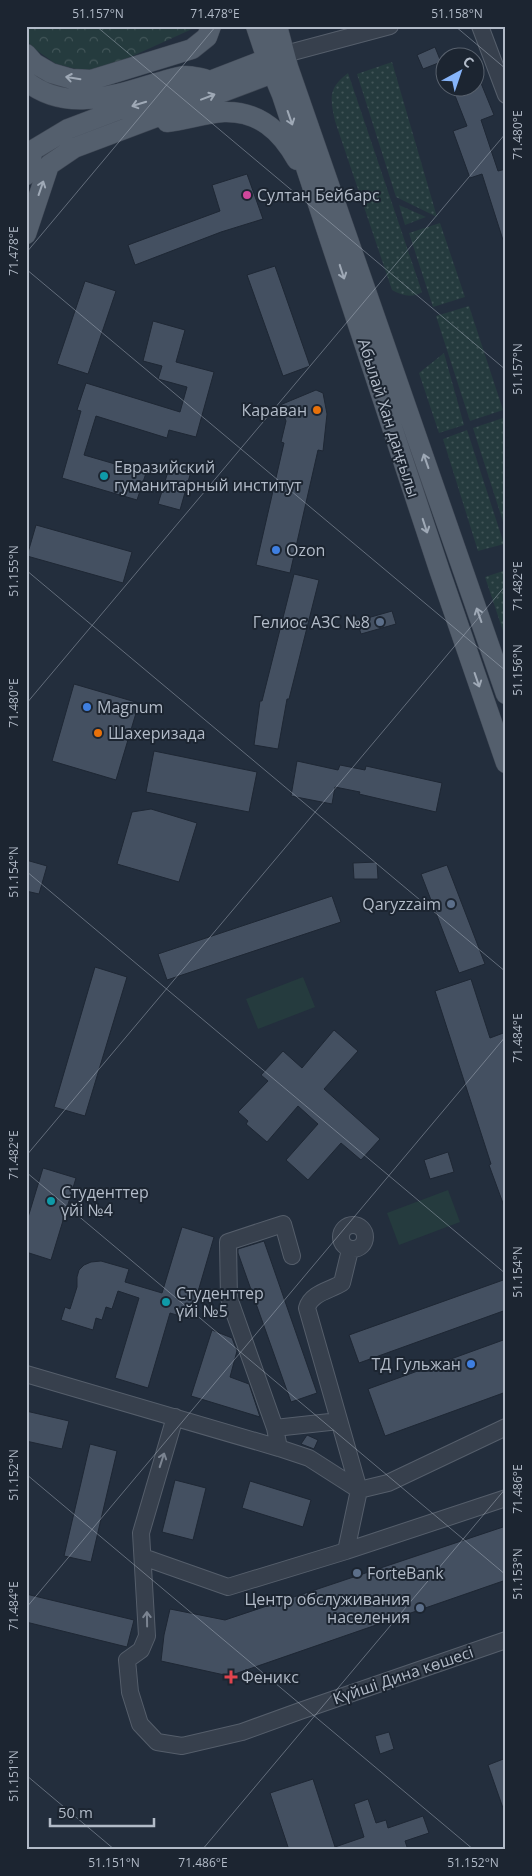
<svg xmlns="http://www.w3.org/2000/svg" width="532" height="1876" font-family="'Open Sans',sans-serif">
	<style>
		.grass { fill: url(#grass-dots) }
		.forest { fill: url(#forest-crowns) }
		.pitch { fill: #253b3e }
		.building { fill: #445061; stroke: #1e2734 }
		.lines { fill: none; stroke-linecap: round; stroke-linejoin: round }
		.minor-casing { stroke: #555e6b; stroke-width: 18 }
		.major-casing { stroke: #404956; stroke-width: 21 }
		.minor { stroke: #37404d; stroke-width: 16 }
		.major { stroke: #545f6d; stroke-width: 20 }
		.oneway { stroke: #9fa9b6 }
		.oneway2 { stroke: #7b8491 }
		.ticks { fill: none; stroke: #b2bbc8; stroke-width: 1; stroke-opacity: 0.45 }
		.hotel-dot { fill: #d1479c; stroke: #1c2531; stroke-width: 2 }
		.food-dot { fill: #e8710a; stroke: #1c2531; stroke-width: 2 }
		.culture-dot { fill: #0f9aa8; stroke: #1c2531; stroke-width: 2 }
		.shop-dot { fill: #3f7fe0; stroke: #1c2531; stroke-width: 2 }
		.service-dot { fill: #5c6f8a; stroke: #1c2531; stroke-width: 2 }
		.health-dot { fill: #e0444e; stroke: #1c2531; stroke-width: 2 }
		.labels { text-anchor: middle; dominant-baseline: central; stroke-width: 4; stroke-linejoin: round; paint-order: stroke }
		.poi-label { font-size: 16px; fill: #b2bbc8; stroke: #1c2531; text-anchor: start }
		.street-label { font-size: 16px; fill: #b2bbc8; stroke: #1c2531 }
		.neatline { fill: none; stroke: #b2bbc8; stroke-width: 2 }
		.ticks-label { font-size: 12px; text-anchor: middle; fill: #b2bbc8 }
	</style>
	<defs>
		<pattern id="grass-dots" width="8" height="8" patternUnits="userSpaceOnUse" patternTransform="scale(1.25)"><rect width="8" height="8" fill="#253b3e"/><path d="M2 2h.1M6 6h.1" fill="none" stroke="#425558" stroke-width="1.8" stroke-linecap="round"/></pattern>
		<pattern id="forest-crowns" width="20" height="18" patternUnits="userSpaceOnUse" patternTransform="scale(1.25)"><rect width="20" height="18" fill="#253b3e"/><path d="M2 6a3 3 0 1 1 6 0M12 15a3 3 0 1 1 6 0" fill="none" stroke="#425558"/></pattern>
	</defs>
	<rect width="100%" height="100%" fill="#232e3d"/>
	<path class="grass" d="M392 62 437 217 396 197 357 74Z
		M348 73 422 292C412 299 401 295 392 290L335 121C330 98 328 88 348 73Z
		M399 205 426 217 405 225Z
		M440 223 465 297 433 307 409 233Z
		M469 306 503 410 470 421 436 316Z
		M444 353 464 425 439 433 419 373Z
		M506 417V531L473 428Z
		M467 430 504 544 478 551 443 439Z
		M506 570V640L485 577Z"/>
	<path class="forest" d="M26 26H193L190 30 115 64 88 72 56 64 32 47 26 39Z"/>
	<path class="pitch" d="M303 977 315 1007 258 1029 246 999Z
		M448 1190 460 1222 399 1245 387 1213Z"/>
	<path class="building" d="M435 47 441 62 423 69 417 55Z
		M474 66 494 115 481 120 498 171 506 169V240H503L482 174 470 178 453 131 467 126 452 88H474Z
		M247 174 263 219 221 232 135 265 128 245 220 211 212 185Z
		M275 266 310 366 283 376 247 275Z
		M85 281 116 291 88 374 57 364Z
		M153 321 185 330 176 362 214 372 196 437 169 430 167 438 96 416 84 455 146 473 137 500 62 478 81 411 77 410 86 383 180 412 187 387 158 379 162 366 143 361Z
		M316 390 323 393 327 414 323 451 318 450 290 573 256 565 284 443 281 442 286 421 280 405Z
		M171 462 192 468 180 510 158 504Z
		M36 525 132 552 123 583 27 556Z
		M294 574 319 580 289 699H287L278 749 254 745 260 701H262Z
		M392 611 396 624 361 634 357 621Z
		M74 684 139 703 116 780 52 761Z
		M154 751 257 772 249 812 146 792Z
		M297 761 338 770 340 765 365 770 366 766 442 783 436 812 359 794 360 792 335 787 332 804 291 796Z
		M151 809 197 823 179 882 117 864 132 812Z
		M26 860 47 866 39 894 26 891Z
		M377 862 378 879H354L353 863Z
		M447 865 485 964 459 973 421 874Z
		M332 896 341 922 167 980 158 954Z
		M95 967 127 977 85 1116 54 1107Z
		M471 979 490 1038 506 1032V1206H504L489 1165 491 1164 435 991Z
		M334 1030 358 1051 324 1089 380 1139 361 1160 341 1143 308 1180 286 1160 318 1124 298 1106 267 1142 246 1124 248 1121 238 1112 268 1081 261 1075 283 1051 302 1068Z
		M448 1152 454 1172 430 1179 424 1160Z
		M43 1168 76 1178 51 1260 26 1252V1224Z
		M182 1227 214 1237 190 1319 170 1313 148 1388 115 1378 139 1298 118 1291 112 1309 106 1307 102 1320 96 1318 93 1330 61 1320 65 1307 70 1309 77 1287V1277L79 1270 84 1265 91 1262 101 1261 129 1269 125 1282 162 1293Z
		M264 1241 317 1393 291 1402 238 1253V1249Z
		M506 1279V1310L359 1363 349 1335Z
		M212 1330 232 1338 237 1351 230 1377 249 1384 260 1417 191 1396Z
		M506 1339V1392L385 1436 368 1389Z
		M26 1411 69 1421 62 1449 26 1441Z
		M307 1435 318 1440 314 1449 301 1444Z
		M90 1444 117 1451 91 1562 64 1556Z
		M175 1480 206 1488 193 1540 162 1532Z
		M250 1481 311 1500 303 1527 242 1508Z
		M506 1526V1580L229 1676 161 1661 164 1635 170 1609 225 1620Z
		M26 1594 134 1620 127 1647 26 1622Z
		M389 1732 394 1749 380 1754 375 1736Z
		M506 1758V1811H504L488 1765Z
		M313 1779 335 1847 364 1837 354 1804 368 1799 376 1823 386 1820 388 1828 423 1816 429 1833 405 1841 408 1850H289L270 1793Z"/>
	<g class="lines">
		<g class="minor-casing">
			<path id="minor" d="M480 26 506 95
				M274 57 390 26
				M341 1237a12 12 0 1 1 24 0a12 12 0 1 1-24 0Z
				M26 1374 279 1448 309 1458 359 1490 388 1483 506 1427
				M175 1417 141 1533 147 1636 141 1650 127 1660 130 1692 140 1724 157 1742 182 1746 242 1732 300 1711 506 1640
				M275 1428 339 1421
				M279 1448 275 1428 229 1298 228 1242 283 1224 292 1256
				M346 1551 359 1490 307 1308C311 1293 331 1290 342 1283L350 1250
				M143 1557 228 1587 346 1551 506 1498"/>
		</g>
		<g class="major-casing">
			<path id="major" d="M256 26 267 59 282 95 440 572 506 763
				M277 26 288 67 506 694
				M26 54 34 63 51 73 72 79 91 80 192 49 207 37 211 26
				M26 81C66 113 113 96 156 83 165 81 177 76 186 76 192 76 199 78 205 79
				M167 122C186 120 205 113 224 112 259 111 281 131 297 160
				M33 150 68 129 118 110 184 91 267 59
				M26 175 33 150
				M26 234 49 165 74 148 273 73"/>
		</g>
		<use href="#minor" class="minor"/>
		<use href="#major" class="major"/>
	</g>
	<defs><path id="oneway-shaft" d="M-6 0H5M1.5-3L5.5 0L1.5 3" fill="none" stroke-width="1.6" stroke-linecap="round" stroke-linejoin="round" transform="scale(1.25)"/></defs>
	<g class="oneway">
		<use href="#oneway-shaft" transform="translate(73 78) rotate(-171)"/>
		<use href="#oneway-shaft" transform="translate(208 97) rotate(-21)"/>
		<use href="#oneway-shaft" transform="translate(139 104) rotate(163)"/>
		<use href="#oneway-shaft" transform="translate(290 118) rotate(71)"/>
		<use href="#oneway-shaft" transform="translate(41 188) rotate(-71)"/>
		<use href="#oneway-shaft" transform="translate(342 272) rotate(72)"/>
		<use href="#oneway-shaft" transform="translate(426 461) rotate(-109)"/>
		<use href="#oneway-shaft" transform="translate(425 526) rotate(72)"/>
		<use href="#oneway-shaft" transform="translate(479 615) rotate(-109)"/>
		<use href="#oneway-shaft" transform="translate(477 680) rotate(71)"/>
	</g>
	<g class="oneway2">
		<use href="#oneway-shaft" transform="translate(162 1460) rotate(-72)"/>
		<use href="#oneway-shaft" transform="translate(147 1619) rotate(-91)"/>
	</g>
	<path class="ticks" d="M96 26 506 370M455 26 506 69M26 253 216 26M26 269 506 671M26 570 506 972M26 704 506 133M26 871 506 1274M26 1156 506 585M26 1172 506 1575M26 1474 474 1850M26 1608 506 1036M26 1775 115 1850M202 1850 506 1488"/>
	<circle class="hotel-dot" cx="247" cy="195" r="5"/>
	<g class="food-dot">
		<circle cx="317" cy="410" r="5"/>
		<circle cx="98" cy="733" r="5"/>
	</g>
	<g class="culture-dot">
		<circle cx="104" cy="476" r="5"/>
		<circle cx="51" cy="1201" r="5"/>
		<circle cx="166" cy="1302" r="5"/>
	</g>
	<g class="shop-dot">
		<circle cx="276" cy="550" r="5"/>
		<circle cx="87" cy="707" r="5"/>
		<circle cx="471" cy="1364" r="5"/>
	</g>
	<g class="service-dot">
		<circle cx="380" cy="622" r="5"/>
		<circle cx="451" cy="904" r="5"/>
		<circle cx="357" cy="1573" r="5"/>
		<circle cx="420" cy="1608" r="5"/>
	</g>
	<path class="health-dot" d="M228.5 1669.5h5v5h5v5h-5v5h-5v-5h-5v-5h5z"/>
	<g class="labels">
		<g class="poi-label">
			<text x="257" y="195">Султан Бейбарс</text>
			<text x="307" y="410" text-anchor="end">Караван</text>
			<text x="114" y="467">Евразийский<tspan x="114" dy="18">гуманитарный институт</tspan></text>
			<text x="286" y="550">Ozon</text>
			<text x="370" y="622" text-anchor="end">Гелиос АЗС №8</text>
			<text x="97" y="707">Magnum</text>
			<text x="108" y="733">Шахеризада</text>
			<text x="441" y="904" text-anchor="end">Qaryzzaim</text>
			<text x="61" y="1192">Студенттер<tspan x="61" dy="18">үйі №4</tspan></text>
			<text x="176" y="1293">Студенттер<tspan x="176" dy="18">үйі №5</tspan></text>
			<text x="461" y="1364" text-anchor="end">ТД Гульжан</text>
			<text x="367" y="1573">ForteBank</text>
			<text x="410" y="1599" text-anchor="end">Центр обслуживания<tspan x="410" dy="18">населения</tspan></text>
			<text x="241" y="1677">Феникс</text>
		</g>
		<g class="street-label">
			<text transform="translate(389 418) rotate(72)">Абылай Хан даңғылы</text>
			<text transform="translate(403 1675) rotate(-19)">Күйші Дина көшесі</text>
		</g>
	</g>
	<rect width="532" height="1876" fill="none" stroke="#1c2531" stroke-width="55"/>
	<g transform="translate(460 72) rotate(40)"><circle r="24" fill="#1c2531" stroke="#58616d"/>
	<path d="M0-4L9 19L0 12L-9 19Z" fill="#86b4f9"/>
	<text y="-8" font-size="14" font-weight="bold" text-anchor="middle" fill="#b2bbc8">С</text>
	</g>
	<path d="M50 1818v8h104v-8" fill="none" stroke="#b2bbc8" stroke-width="2.5"/>
	<text x="58" y="1818" font-size="15" fill="#b2bbc8" stroke="#1c2531" stroke-width="4" paint-order="stroke">50 m</text>
	<rect x="28" y="28" width="476" height="1820" class="neatline"/>
	<g class="ticks-label">
		<text x="98" y="18">51.157°N</text>
		<text x="215" y="18">71.478°E</text>
		<text x="457" y="18">51.158°N</text>
		<text transform="translate(518 135) rotate(-90)" y="4">71.480°E</text>
		<text transform="translate(14 251) rotate(-90)" y="4">71.478°E</text>
		<text transform="translate(518 369) rotate(-90)" y="4">51.157°N</text>
		<text transform="translate(14 571) rotate(-90)" y="4">51.155°N</text>
		<text transform="translate(518 586) rotate(-90)" y="4">71.482°E</text>
		<text transform="translate(518 670) rotate(-90)" y="4">51.156°N</text>
		<text transform="translate(14 703) rotate(-90)" y="4">71.480°E</text>
		<text transform="translate(14 872) rotate(-90)" y="4">51.154°N</text>
		<text transform="translate(518 1038) rotate(-90)" y="4">71.484°E</text>
		<text transform="translate(14 1155) rotate(-90)" y="4">71.482°E</text>
		<text transform="translate(518 1272) rotate(-90)" y="4">51.154°N</text>
		<text transform="translate(14 1475) rotate(-90)" y="4">51.152°N</text>
		<text transform="translate(518 1489) rotate(-90)" y="4">71.486°E</text>
		<text transform="translate(518 1574) rotate(-90)" y="4">51.153°N</text>
		<text transform="translate(14 1606) rotate(-90)" y="4">71.484°E</text>
		<text transform="translate(14 1776) rotate(-90)" y="4">51.151°N</text>
		<text x="114" y="1867">51.151°N</text>
		<text x="203" y="1867">71.486°E</text>
		<text x="473" y="1867">51.152°N</text>
	</g>
</svg>
